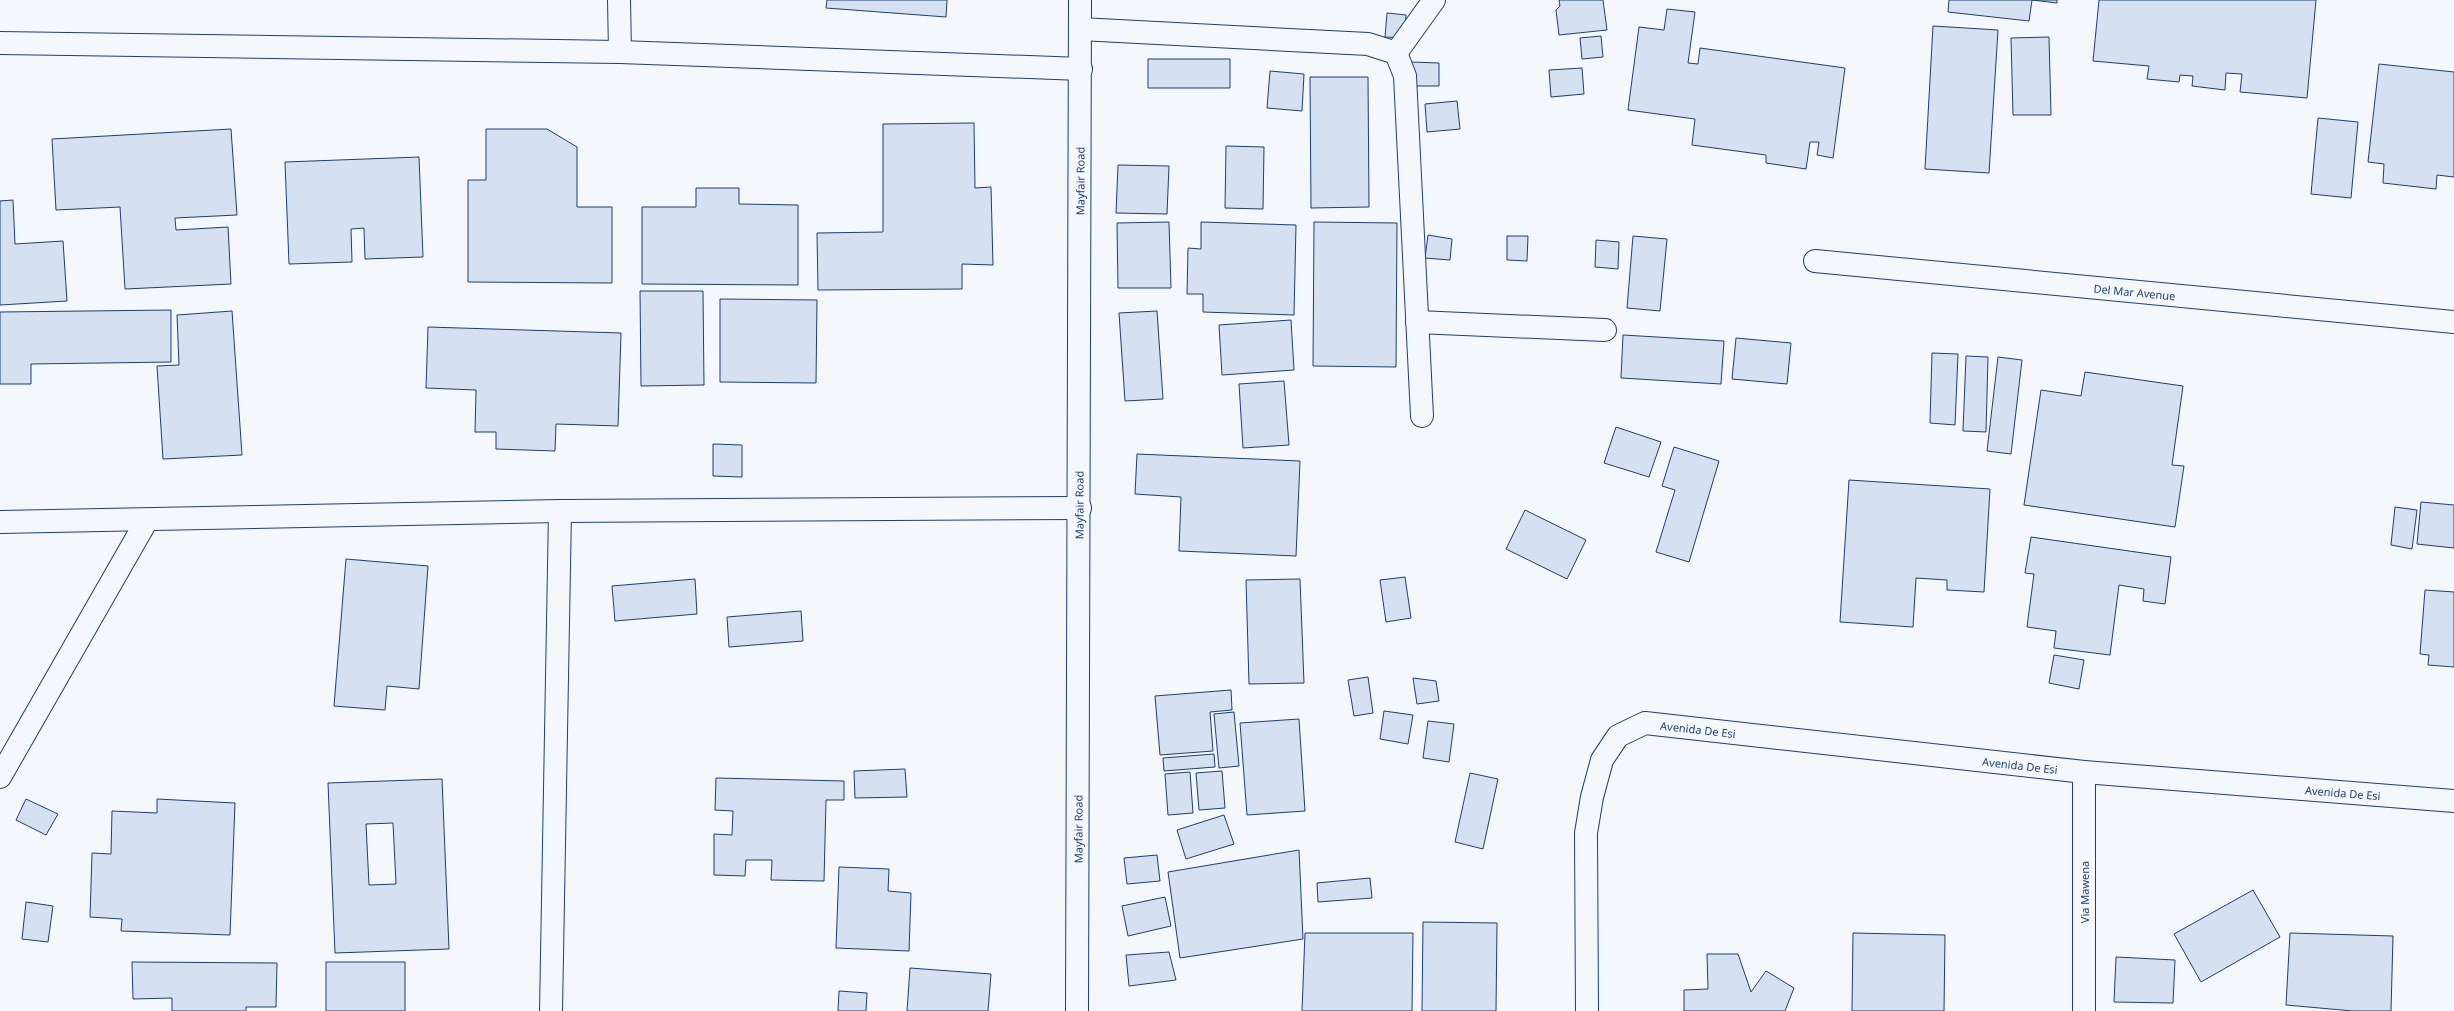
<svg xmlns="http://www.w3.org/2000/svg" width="2454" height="1011" font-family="'Noto Sans',sans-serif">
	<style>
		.building { fill: #d5e0f0; stroke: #1d3f73; fill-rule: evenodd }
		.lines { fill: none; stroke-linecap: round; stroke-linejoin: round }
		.minor-casing { stroke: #1d3f73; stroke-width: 24 }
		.minor { stroke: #f4f7fb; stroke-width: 22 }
		.labels { text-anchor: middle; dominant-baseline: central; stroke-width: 3; stroke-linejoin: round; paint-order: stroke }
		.street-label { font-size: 11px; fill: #1d3f73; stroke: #f4f7fb }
	</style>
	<rect width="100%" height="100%" fill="#f4f7fb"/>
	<path class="building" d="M827 0H947L946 17 826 8Z
		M1559 0H1603L1607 30 1559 35 1556 10 1560 6Z
		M1949 0H2032L2029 21 1948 12Z
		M2032 0H2057V3Z
		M2099 0H2316L2307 98 2240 92 2242 74 2226 73 2225 90 2192 86 2193 76 2180 75 2179 82 2147 79 2149 66 2093 61Z
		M1667 9 1695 12 1688 63 1698 64 1700 48 1845 68 1833 158 1817 155 1819 142H1810L1806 169 1766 163V155L1692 145 1695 119 1628 110 1639 27 1664 30Z
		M1387 13 1406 15 1404 38 1385 37Z
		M1933 26 1998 30 1989 173 1925 169Z
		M1601 36 1603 57 1582 59 1580 38Z
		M2049 37 2051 115H2013L2011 38Z
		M1148 59H1230V88H1148Z
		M1411 62 1439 63V86H1410Z
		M2379 64 2454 72V177L2437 175 2436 189 2383 183 2384 164 2368 162Z
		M1582 68 1584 94 1551 97 1549 70Z
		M1270 71 1304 74 1302 111 1267 108Z
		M1310 77H1368L1369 207 1311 208Z
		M1457 101 1460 129 1427 132 1425 104Z
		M2318 118 2358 122 2351 198 2311 194Z
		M974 123 975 188 991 187 993 265 962 264V289L818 290 817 233 883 232V124Z
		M231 129 237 215 175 218 176 230 228 227 231 284 125 289 120 207 56 210 52 139Z
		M486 129H547L577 147V207H612V283L468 282V180H486Z
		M1226 146 1264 147 1263 209 1225 208Z
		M419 157 423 257 365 259 364 228 351 229 352 262 289 264 285 162Z
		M1118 165 1169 166 1167 214 1116 213Z
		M696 188H739V204L798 205V285L642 284V207H696Z
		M13 200 15 244 63 241 67 301 0 305V201Z
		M1169 222 1171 288H1118L1117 223Z
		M1201 222 1296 225 1294 315 1203 312V294H1187L1188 248 1201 249Z
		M1314 222 1397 223 1396 367 1313 366Z
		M1428 235 1452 239 1450 260 1425 258Z
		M1507 236H1528L1527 261 1507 260Z
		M1633 236 1667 239 1660 311 1627 308Z
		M1596 240 1619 242 1618 269 1595 267Z
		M640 291H703L704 385 641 386Z
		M720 299 817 300 816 383 720 382Z
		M171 310V362L31 364V384H0V312Z
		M232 311 242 455 163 459 157 366 179 365 177 315Z
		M1157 311 1163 399 1125 401 1119 313Z
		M1291 320 1294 370 1222 375 1219 325Z
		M428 327 621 333 618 426 556 424 555 451 496 449V432H475L476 390 426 388Z
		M1623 335 1724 341 1721 384 1621 378Z
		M1736 338 1791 343 1787 384 1732 379Z
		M1932 353 1958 354 1955 425 1930 423Z
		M1966 356 1988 357 1986 432 1963 431Z
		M1998 357 2022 360 2011 454 1987 451Z
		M2085 372 2183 386 2172 465 2184 466 2175 527 2024 505 2041 390 2081 396Z
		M1284 381 1289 445 1243 448 1239 384Z
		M1616 427 1661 442 1649 477 1604 463Z
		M713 444 742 445V477L713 476Z
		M1674 447 1719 461 1689 562 1656 552 1675 490 1662 486Z
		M1137 454 1300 461 1296 556 1179 551 1181 497 1135 494Z
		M1849 480 1990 489 1984 592 1947 590V580L1916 578 1913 627 1840 622Z
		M2421 502 2454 505V548L2417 544Z
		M2395 507 2417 510 2412 549 2391 545Z
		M1525 510 1586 540 1567 579 1506 549Z
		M2031 537 2171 557 2165 604 2143 601 2144 589 2119 585 2110 655 2054 648 2056 631 2027 627 2034 574 2025 573Z
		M346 559 428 566 419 689 387 686 385 710 334 706Z
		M1405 577 1411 618 1386 622 1380 580Z
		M695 579 697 614 615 621 612 586Z
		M1300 579 1304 683 1249 684 1246 580Z
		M2425 590 2454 592V667L2428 665 2429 655 2420 654Z
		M801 611 803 641 729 647 727 617Z
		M2054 655 2084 660 2079 689 2049 683Z
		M1368 677 1373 713 1354 716 1348 680Z
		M1413 678 1436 681 1439 701 1417 704Z
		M1231 690 1232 710 1210 712 1213 751 1160 755 1155 696Z
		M1384 711 1413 715 1408 744 1380 739Z
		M1234 712 1239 766 1219 768 1214 714Z
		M1299 719 1305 811 1247 815 1240 723Z
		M1428 721 1454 724 1449 762 1423 758Z
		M1214 754 1215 767 1164 771 1163 758Z
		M905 769 907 797 855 798 854 771Z
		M1222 771 1225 808 1199 810 1196 773Z
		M1190 772 1193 813 1168 815 1165 774Z
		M1470 773 1498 779 1483 849 1455 842Z
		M716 778 844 781V800H826L824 881 771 880 772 860H746L745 876 714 875V834L732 835 733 811 715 810Z
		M442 779 449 949 335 953 328 783ZM393 823 396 884 369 885 366 824Z
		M26 799 58 814 46 835 16 820Z
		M157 799 235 803 230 935 121 931 122 919 90 917 92 853 111 854 112 811 157 813Z
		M1224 815 1234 844 1186 859 1177 830Z
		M1299 850 1303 939 1180 958 1168 872Z
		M1157 855 1160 881 1127 884 1124 858Z
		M839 867 889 869 888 891 911 893 909 951 836 948Z
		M1370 878 1372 898 1318 902 1317 883Z
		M2253 890 2280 937 2201 982 2174 934Z
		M1165 897 1171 926 1128 936 1122 906Z
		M26 902 53 906 48 942 22 939Z
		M1423 922 1497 923 1496 1011H1422Z
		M1305 933H1413L1412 1011H1302Z
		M1853 933 1945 935 1944 1011H1852Z
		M2290 933 2393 936 2391 1011H2353L2286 1005Z
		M1169 952 1176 980 1129 986 1126 955Z
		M1707 954H1738L1751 992 1766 971 1794 988 1785 1011H1684V990L1708 989Z
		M2116 957 2175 960 2173 1003 2114 1002Z
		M132 962 277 963 276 1007H246V1011H172V998L133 999Z
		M326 962H405V1011H326Z
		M910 968 991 974 988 1011H907Z
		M839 991 867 993 866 1011H838Z"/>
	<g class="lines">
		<g class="minor-casing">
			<g id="minor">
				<path d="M619 0 620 52"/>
				<path d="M1080 29 1368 44 1396 53 1405 76 1422 416"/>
				<path d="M0 43 620 52 1081 69"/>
				<path d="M1396 53 1434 0"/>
				<path id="s1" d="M1815 261 2454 322"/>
				<path d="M1417 322 1605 330"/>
				<path d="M0 522 560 511 1080 508"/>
				<path d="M2084 772V1011"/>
				<path d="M0 777 147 520"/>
				<path d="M551 1011 560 511"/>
				<path id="s2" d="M1077 1011 1080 0"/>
				<path id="s3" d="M1587 1011 1586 833 1592 797 1602 760 1618 736 1645 723 2084 772 2454 801"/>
			</g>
		</g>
		<use href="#minor" class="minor"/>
	</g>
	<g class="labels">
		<g class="street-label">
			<text stroke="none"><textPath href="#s2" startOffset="830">Mayfair Road</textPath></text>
			<text stroke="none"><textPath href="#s1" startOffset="321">Del Mar Avenue</textPath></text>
			<text stroke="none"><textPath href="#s2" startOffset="506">Mayfair Road</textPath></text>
			<text stroke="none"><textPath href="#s3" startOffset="365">Avenida De Esi</textPath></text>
			<text stroke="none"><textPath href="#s3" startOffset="689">Avenida De Esi</textPath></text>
			<text stroke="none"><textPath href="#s3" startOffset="1013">Avenida De Esi</textPath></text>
			<text stroke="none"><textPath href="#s2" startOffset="182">Mayfair Road</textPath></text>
			<text transform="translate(2084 892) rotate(-90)">Via Mawena</text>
		</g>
	</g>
</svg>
